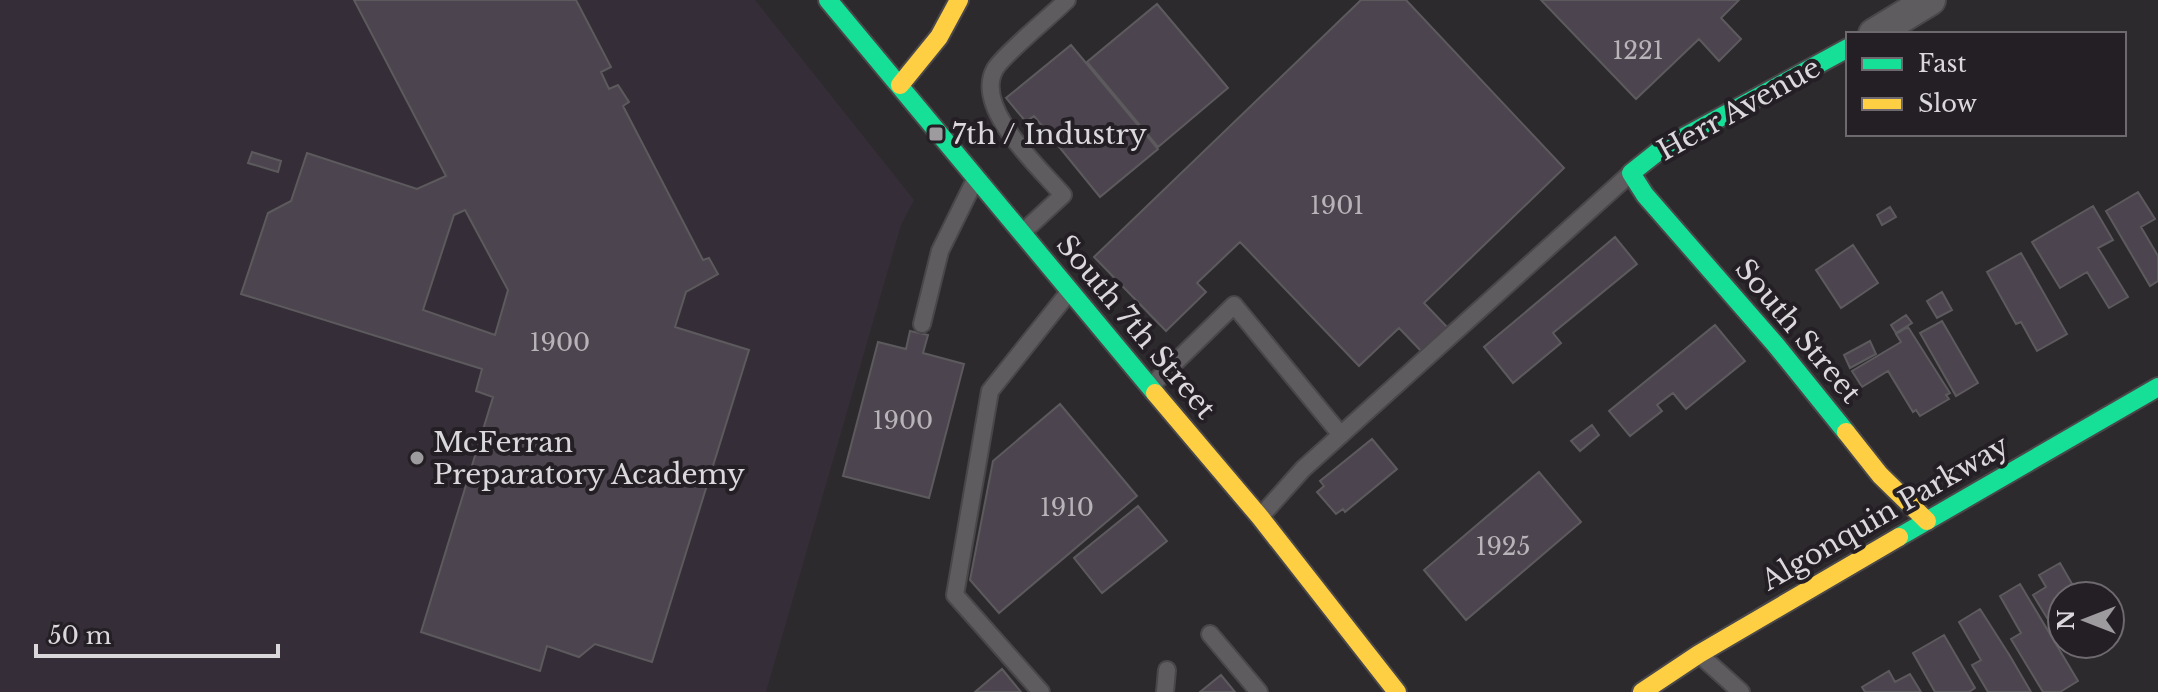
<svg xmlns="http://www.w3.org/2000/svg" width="2158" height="692" font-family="'Libre Baskerville',serif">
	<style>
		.built { fill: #352d37 }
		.building { fill: #4c444e; stroke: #5d5a5e; stroke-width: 2; fill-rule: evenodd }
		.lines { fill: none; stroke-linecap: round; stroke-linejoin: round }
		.lane-casing { stroke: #494749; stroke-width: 20 }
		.street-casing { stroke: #494749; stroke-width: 34 }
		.fast-casing { stroke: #494749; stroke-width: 22 }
		.slow-casing { stroke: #494749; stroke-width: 22 }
		.lane { stroke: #5f5c60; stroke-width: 16 }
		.street { stroke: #5f5c60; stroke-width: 30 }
		.fast { stroke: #16e098; stroke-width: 18 }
		.slow { stroke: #ffcf43; stroke-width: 18 }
		.poi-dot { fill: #9e9b9f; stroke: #241f25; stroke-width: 3 }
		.labels { text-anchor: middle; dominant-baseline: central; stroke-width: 8; stroke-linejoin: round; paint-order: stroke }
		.number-label { font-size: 24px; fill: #b7b3b8 }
		.street-label { font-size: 28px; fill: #dbd8dc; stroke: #241f25 }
		.poi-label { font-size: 28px; fill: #dbd8dc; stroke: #241f25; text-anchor: start }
	</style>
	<rect width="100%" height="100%" fill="#2d2a2e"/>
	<path class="built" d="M0 0H755L914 200 901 225 766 692H0Z"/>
	<path class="building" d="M354 0H576L611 67 601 72 609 89 618 85 629 102 623 106 703 260 709 258 718 274 686 292 675 327 749 350 652 662 595 644 579 657 547 646 540 671 421 632 493 397 476 391 482 369 241 294 268 213 291 201 307 153 417 189 446 176ZM465 210 508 290 495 335 423 310 454 215Z
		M1361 0H1406L1564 168 1424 303 1448 328 1422 352 1399 328 1359 366 1240 242 1197 283 1206 292 1166 331 1094 257Z
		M1541 0H1739L1721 18 1741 39 1719 61 1699 39 1636 99Z
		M1157 4 1228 88 1158 147 1087 62Z
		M1071 45 1158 149 1100 197 1034 116 1026 122 1006 98Z
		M252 152 281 161 278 172 248 163Z
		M2138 192 2155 219 2141 227 2158 256V281L2150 286 2106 211Z
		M2093 206 2113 240 2098 248 2128 297 2109 308 2087 272 2060 288 2032 242Z
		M1890 207 1896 217 1882 225 1877 215Z
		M1615 237 1637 264 1553 333 1561 343 1513 383 1484 347Z
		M1853 245 1878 283 1841 308 1816 270Z
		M2021 253 2067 334 2037 351 2021 322 2016 324 1987 272Z
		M1942 292 1952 310 1937 318 1927 301Z
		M1906 315 1912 323 1896 333 1891 325Z
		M1942 321 1978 383 1956 396 1920 333Z
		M1715 325 1745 361 1686 409 1673 393 1657 405 1662 411 1630 436 1609 411Z
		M1908 327 1950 393 1946 395 1949 399 1920 416 1916 410 1913 412 1888 371 1862 387 1852 371 1901 342 1896 334Z
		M910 331 928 335 923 353 964 364 929 498 843 476 878 342 906 349Z
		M1870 341 1876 354 1850 368 1844 355Z
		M1060 404 1137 496 999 613 970 580 993 461Z
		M1592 425 1599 435 1580 451 1571 441Z
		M1372 439 1397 469 1345 512 1343 509 1336 514 1317 492 1324 486 1320 481Z
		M1539 472 1581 522 1466 620 1424 570Z
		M1138 506 1167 541 1102 593 1074 558Z
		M2060 563 2079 596H2062V624L2058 626 2052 615 2047 618 2033 595 2046 587 2039 575Z
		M2020 584 2078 681 2060 692H2043L2011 639 2021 633 2000 596Z
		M1980 609 2010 656 2031 692H1988L1972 665 1981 660 1959 622Z
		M1944 635 1975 688 1969 692H1935L1913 653Z
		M1002 669 1021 692H975Z
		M1889 671 1895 682 1910 674 1921 692H1865L1862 687Z
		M1221 675 1235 692H1200Z"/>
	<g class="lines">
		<g class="lane-casing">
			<path id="lane" d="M1023 232 1063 195C1039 167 973 108 995 69 1003 55 1053 14 1067 0
				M922 324 940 251 973 184
				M1151 386 1234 305 1341 435
				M1261 516 1303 469 1631 173
				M1210 634 1259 692
				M1700 655 1741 692
				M1041 692 955 595 990 391 1069 292
				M1165 692 1167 670"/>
		</g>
		<g class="street-casing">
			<path id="street" d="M1874 34 1930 0"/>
		</g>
		<g class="fast-casing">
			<path id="fast" d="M828 0 1155 393
				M1846 432 1775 344 1645 195 1631 173 1660 150 1848 48
				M1899 537 2158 387"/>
		</g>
		<g class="slow-casing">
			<path id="slow" d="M900 85 939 37 959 0
				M1155 393 1260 517 1397 692
				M1846 432 1880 475 1927 521
				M1642 692 1699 654 1899 537"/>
		</g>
		<use href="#lane" class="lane"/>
		<use href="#street" class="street"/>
		<use href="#fast" class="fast"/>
		<use href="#slow" class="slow"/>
	</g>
	<g class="poi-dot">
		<rect x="928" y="126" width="16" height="16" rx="4"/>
		<circle cx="417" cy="458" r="8"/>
	</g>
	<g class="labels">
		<g class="number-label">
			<text x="1638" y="50">1221</text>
			<text x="1337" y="205">1901</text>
			<text x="560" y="342">1900</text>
			<text x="903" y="420">1900</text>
			<text x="1067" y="507">1910</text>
			<text x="1503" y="546">1925</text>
		</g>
		<g class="street-label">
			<text transform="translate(1739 109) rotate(-29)">Herr Avenue</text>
			<text transform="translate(1136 327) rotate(50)">South 7th Street</text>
			<text transform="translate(1798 331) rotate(50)">South Street</text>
			<text transform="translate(1885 513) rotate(-30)">Algonquin Parkway</text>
		</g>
		<g class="poi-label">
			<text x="952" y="134">7th / Industry</text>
			<text x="433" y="442">McFerran<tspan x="433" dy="32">Preparatory Academy</tspan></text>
		</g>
	</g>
	<rect x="1846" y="32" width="280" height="104" fill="#241f25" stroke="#6d696e" stroke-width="2"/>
	<rect x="1862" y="58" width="40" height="12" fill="#16e098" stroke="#6d696e" stroke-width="2"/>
	<text x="1918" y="72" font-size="24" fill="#dbd8dc">Fast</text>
	<rect x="1862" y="98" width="40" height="12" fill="#ffcf43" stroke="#6d696e" stroke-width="2"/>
	<text x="1918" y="112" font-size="24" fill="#dbd8dc">Slow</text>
	<g transform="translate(2086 620) rotate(270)"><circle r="38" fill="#241f25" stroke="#6d696e" stroke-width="2"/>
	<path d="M0-6L14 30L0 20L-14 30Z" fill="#9e9b9f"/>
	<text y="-12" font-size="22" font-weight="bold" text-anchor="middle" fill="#dbd8dc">N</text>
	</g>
	<path d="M36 644v12h242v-12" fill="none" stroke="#dbd8dc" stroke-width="4"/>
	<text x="48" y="644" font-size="24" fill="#dbd8dc" stroke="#241f25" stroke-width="6" paint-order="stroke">50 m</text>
</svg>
